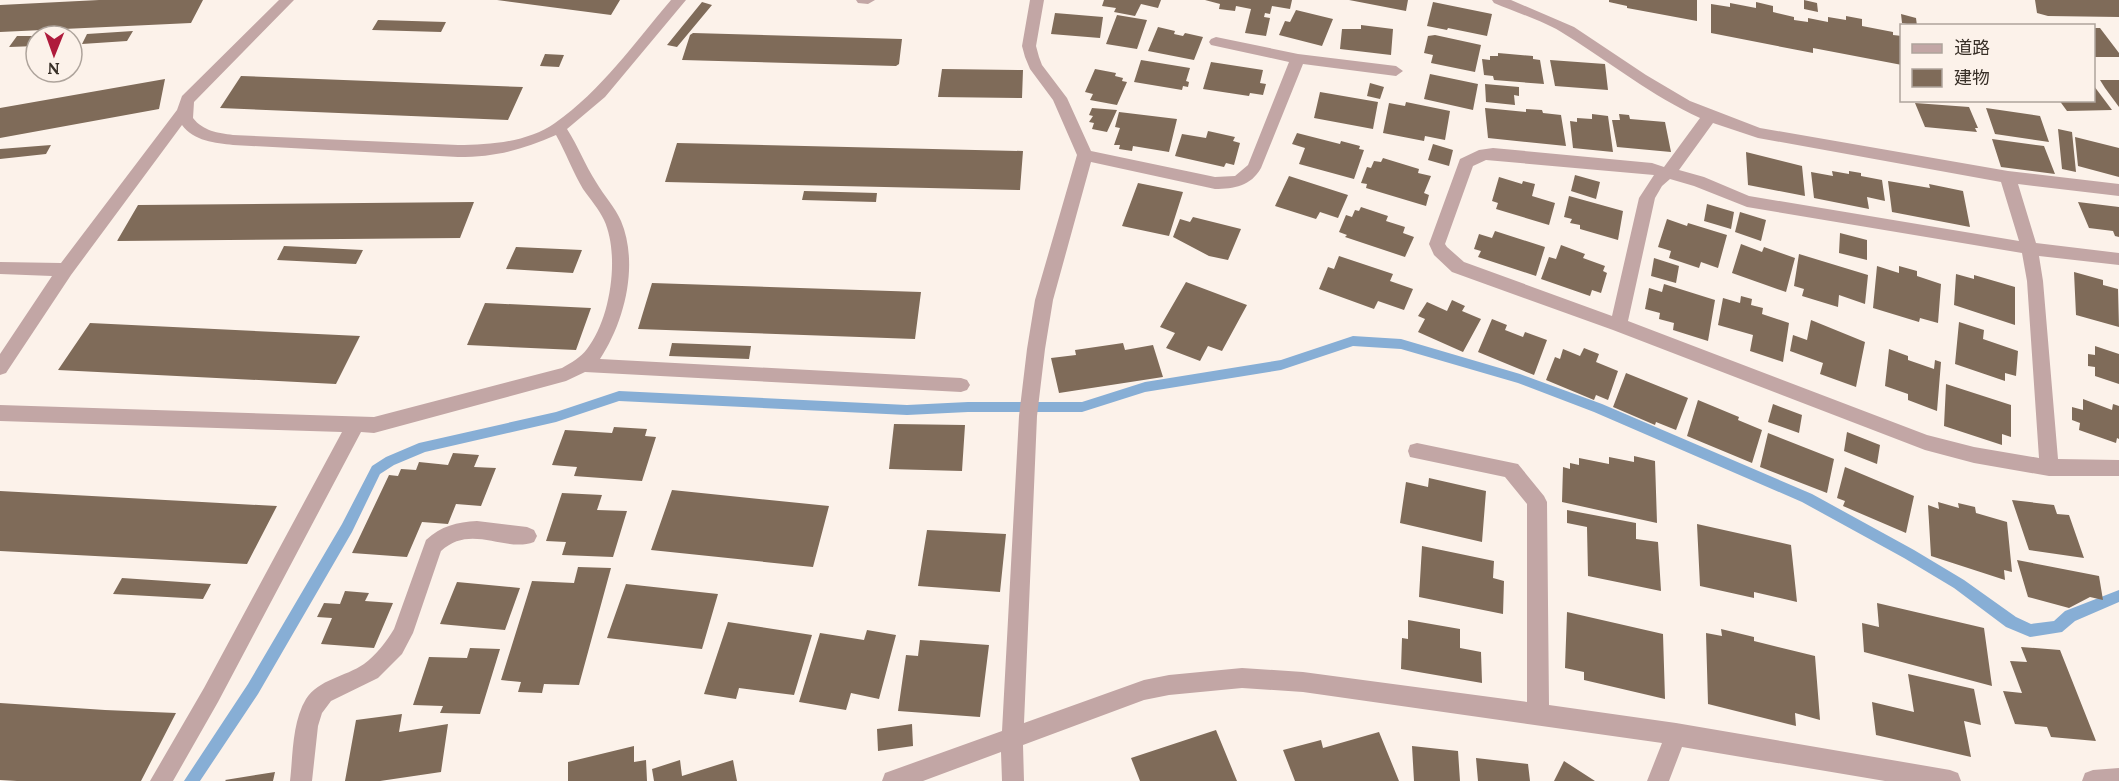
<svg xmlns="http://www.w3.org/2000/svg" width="2119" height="781" font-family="Lora,'Noto Sans JP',serif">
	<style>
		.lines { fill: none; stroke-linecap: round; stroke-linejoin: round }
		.stream { fill: #87aed5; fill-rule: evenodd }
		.building { fill: #7f6b59 }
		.minor { fill: #c2a6a5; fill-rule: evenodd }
	</style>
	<rect width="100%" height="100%" fill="#fcf2ea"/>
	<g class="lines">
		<path class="stream" d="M1353 336 1401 339 1520 374 1602 404 1812 494 1914 550 1964 580 2016 617 2031 624 2054 621 2065 611 2119 590V602L2075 621 2062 632 2030 637 2006 627 1954 588 1904 558 1802 502 1594 412 1518 383 1401 349 1353 346 1281 370 1145 392 1082 412H968L907 415 619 401 556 422 425 452 394 465 380 474 352 532 258 694 200 781H184L248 684 342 524 372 466 386 457 419 443 556 412 619 391 907 405 968 402H1082L1145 382 1281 360Z"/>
	</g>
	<path class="building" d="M99 0H203L191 23 0 32V5Z
		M497 0H620L611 15Z
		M1104 0H1161L1158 8 1141 4 1135 16 1114 12 1116 8 1102 6Z
		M1205 0H1292L1290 9 1272 6 1270 14 1265 13 1264 17 1270 18 1266 36 1245 33 1251 9 1236 6 1235 11 1219 9 1220 4Z
		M1349 0H1408L1406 11Z
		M1609 0H1697V21L1627 8V6L1609 2Z
		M1804 0 1817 3 1818 12 1804 9Z
		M2035 0H2119V17L2048 16 2037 13Z
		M702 2 712 5 677 47 667 45Z
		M1433 2 1492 14 1487 36 1448 28 1447 30 1427 26Z
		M1756 2 1773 6V12L1794 17V20L1808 22V18L1828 22V17L1846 20V16L1862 19V26L1893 32V35L1902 36V65L1813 48V53L1711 33V4L1730 7V3L1756 8Z
		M1296 10 1333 19 1322 46 1279 35 1285 21 1290 22Z
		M1055 13 1103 17 1100 38 1051 34Z
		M1901 14 1916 18 1917 26 1902 23Z
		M1117 15 1147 20 1137 49 1106 44Z
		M378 20 446 22 441 32 372 30Z
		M1361 25 1393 29 1391 55 1340 49 1342 29H1361Z
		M1158 27 1175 31 1174 34 1183 36 1185 33 1203 37 1194 60 1148 51Z
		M2094 28H2100L2119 53V57H2094Z
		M133 31 127 41 82 44 87 34Z
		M693 33 902 39 899 64 896 66 682 60 690 35Z
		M1435 35 1481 45 1475 72 1431 63 1433 55 1424 53 1428 36Z
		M17 36H36V46L9 47Z
		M1498 53 1533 56V59L1540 60 1544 84 1494 80 1493 76 1484 75 1482 59 1490 60V56H1498Z
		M545 54 564 55 559 67 540 66Z
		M1141 60 1190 68 1186 81 1189 82 1188 87 1183 86 1182 90 1134 82Z
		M1550 60 1605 64 1608 90 1555 86Z
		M1211 62 1263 70 1260 83 1266 84 1263 95 1250 93 1249 96 1203 89Z
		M942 69 1023 70 1022 98 938 97Z
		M1095 69 1116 73 1115 76 1123 78 1122 81 1127 82 1117 105 1090 100 1093 94 1085 92Z
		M1430 74 1478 84 1473 110 1424 99Z
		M241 76 523 87 508 120 220 108Z
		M165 79 159 109 0 138V108Z
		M2100 80H2119V107L2105 88Z
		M1370 83 1384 87 1380 99 1367 96Z
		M1485 84 1519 87V96L1514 95 1515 105 1486 102Z
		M2094 86 2112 110 2067 111 2059 100H2094Z
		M1320 92 1378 102 1373 129 1314 118Z
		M1406 102 1450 111 1445 140 1425 136 1424 141 1383 133 1389 103 1405 106Z
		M1915 103 1969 107 1978 128H1975L1977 132 1925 127Z
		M1092 108 1117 110 1107 132 1092 129 1094 123 1089 122 1093 116 1089 115Z
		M1485 108 1526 112V109L1542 110 1543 113 1561 115 1566 146 1488 138Z
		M1986 108 2040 116 2049 142 1995 134Z
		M1119 112 1177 119 1169 152 1133 146 1132 151 1119 149 1120 145H1114L1120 128 1115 127Z
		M1592 114 1608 116 1613 152 1573 148 1570 121 1577 122V118L1592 119Z
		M1619 114 1629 115 1630 119 1665 122 1671 152 1617 147 1612 120H1620Z
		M2058 129 2072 132 2076 172 2062 169Z
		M1208 131 1235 137 1233 141 1240 143 1234 165 1226 163 1224 167 1175 156 1182 134 1206 138Z
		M1297 133 1340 144 1341 141 1360 146 1359 149 1364 150 1354 179 1299 164 1305 148 1292 144Z
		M2075 137 2119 148V177L2078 166Z
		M1992 139 2044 146 2055 174 2001 167Z
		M677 143 1023 151 1020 190 665 182Z
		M1433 144 1453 150 1449 166 1428 160Z
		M51 145 46 154 0 159V149Z
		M1746 152 1802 166 1805 196 1748 185Z
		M1383 158 1419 169 1418 173 1431 176 1424 193 1429 195 1426 206 1366 188 1367 184 1361 183 1367 167 1371 168 1374 161 1381 162Z
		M1832 171 1849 174V171L1861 173V176L1882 180 1885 201 1867 197 1869 209 1814 198 1811 172 1833 176Z
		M1575 175 1600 182 1596 199 1571 191Z
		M1289 176 1348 195 1338 218 1320 212 1316 219 1275 206Z
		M1499 177 1522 184 1523 181 1535 184 1532 196 1555 203 1549 225 1496 209 1498 203 1492 201Z
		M1888 181 1930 188 1929 184 1963 191 1970 227 1892 212Z
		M1138 183 1183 192 1169 236 1122 226Z
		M804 191 877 193 876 202 802 200Z
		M1569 196 1623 211 1618 240 1580 229V225L1570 223 1572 219 1564 217Z
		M474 202 460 238 117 241 138 205Z
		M2078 202 2119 207V237L2115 236 2113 231 2089 228Z
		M1707 204 1734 212 1731 229 1704 221Z
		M1361 207 1388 216 1386 221 1405 227 1403 233 1414 237 1405 257 1345 237 1347 235 1339 232 1346 215 1352 217 1355 210 1359 211Z
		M1740 212 1766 220 1761 241 1735 232Z
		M1193 217 1241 229 1228 260 1209 256 1173 237 1180 219 1190 222Z
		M1667 219 1687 226 1688 223 1727 235 1718 268 1701 262 1699 268 1669 258 1671 251 1658 247Z
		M1495 231 1545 247 1536 276 1478 257 1481 251 1474 249 1479 234 1492 238Z
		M1840 233 1867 240V260L1839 253Z
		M1741 244 1762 252 1764 247 1795 258 1786 292 1732 273Z
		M1561 245 1585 254 1583 258 1605 266 1603 271 1607 273 1601 293 1592 290 1590 296 1541 279 1549 257 1556 259Z
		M284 246 363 250 356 264 277 260Z
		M516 247 582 250 573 273 506 269Z
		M1799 254 1868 275 1865 304 1839 295 1838 307 1802 296 1804 289 1794 286Z
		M1339 256 1393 274 1390 281 1413 289 1404 310 1378 301 1374 309 1319 289 1328 267 1334 269Z
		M1654 258 1679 266 1676 283 1651 276Z
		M1877 266 1899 273V266L1917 271V276L1941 284 1938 323 1920 318 1919 322 1873 308Z
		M2074 272 2103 280V285L2118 289 2119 327 2076 315Z
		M1956 274 1974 279V275L2015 287V325L1954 305Z
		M1186 282 1247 305 1222 351 1208 346 1200 361 1166 348 1175 333 1160 327Z
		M652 283 921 292 915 339 638 329Z
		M1664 284 1715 300 1708 341 1673 330 1674 323 1659 319 1660 313 1645 309 1649 288 1662 292Z
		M1741 296 1752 299 1751 305 1763 308 1762 314 1789 323 1783 362 1750 351 1753 335 1718 325 1723 298 1740 303Z
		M1452 300 1465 306 1462 311 1481 319 1463 352 1418 332 1425 319 1418 316 1427 302 1447 311Z
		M485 303 591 308 576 350 467 345Z
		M1492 319 1507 325 1505 330 1523 337 1525 332 1547 340 1534 375 1478 352Z
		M1811 320 1865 342 1856 387 1820 374 1823 363 1790 351 1793 335 1807 340Z
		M1959 322 1984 330 1983 339 2018 351 2016 376 2005 373V381L1955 364Z
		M90 323 360 336 336 384 58 370Z
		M672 343 751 346 749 359 669 356Z
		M1123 343 1125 350 1153 345 1163 377 1059 393 1051 358 1076 355 1075 350Z
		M2095 346 2119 354V384L2095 376V367L2088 366V354L2095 355Z
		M1584 348 1599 354 1596 362 1618 371 1608 400 1596 395 1594 400 1546 380 1555 357 1560 359 1563 349 1580 356Z
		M1889 349 1908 356V360L1934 369 1935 360 1941 362 1937 411 1908 400V394L1885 386Z
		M1626 373 1688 398 1676 430 1656 422 1655 425 1613 407Z
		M1946 384 2011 405V437L2002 434V445L1944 426Z
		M2083 399 2112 410 2113 404 2119 406V439L2117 438 2116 443 2079 430 2080 423 2072 420V407L2083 410Z
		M1698 400 1739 417 1738 420 1762 430 1752 463 1687 436Z
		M1773 404 1802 415 1799 433 1768 422Z
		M894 424 965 425 962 471 889 469Z
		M614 427 647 429 645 436 656 437 642 481 574 476 577 467 552 465 565 430 612 433Z
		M1847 432 1880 445 1877 464 1844 451Z
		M1768 433 1834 459 1827 493 1760 467Z
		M453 453 479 455 474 467 496 468 481 506 456 504 448 524 422 522 407 557 352 553 389 475 398 476 401 469 416 470 419 462 448 465Z
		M1634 456 1655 461 1657 523 1562 502 1563 467 1570 469V463L1579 465V458L1609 464V457L1634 462Z
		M1845 467 1914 496 1906 533 1843 506 1845 501 1837 498Z
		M1429 478 1486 491 1482 542 1400 523 1406 482 1428 487Z
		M672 490 829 506 813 567 651 550Z
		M0 491 202 502 277 506 247 564 0 551Z
		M562 493 602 495 597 510 627 511 613 557 562 555 566 542 546 541Z
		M2012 500 2054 505 2057 514 2069 515 2084 558 2029 550Z
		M1938 502 1959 508 1958 503 1975 507 1976 513 2007 522 2012 572 2004 570 2005 580 1931 556 1928 505 1939 509Z
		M1567 510 1636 523V539L1658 542 1661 591 1588 576 1587 527 1567 523Z
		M1697 524 1791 545 1797 602 1754 592V598L1700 586Z
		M927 530 1006 534 1000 592 918 586Z
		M1422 546 1494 561 1493 578 1504 581 1503 614 1419 597Z
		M2017 560 2099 576 2103 600 2090 597 2069 608 2028 597Z
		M578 567 611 568 579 685 544 684 542 693 518 692 521 682 501 680 532 581 574 583Z
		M122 578 211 584 203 599 113 594Z
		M457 582 520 588 505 630 440 624Z
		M626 584 718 594 702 649 607 638Z
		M345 591 369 593 365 601 393 603 374 648 321 644 332 618 317 617 324 603 340 604Z
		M1877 603 1984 628 1992 686 1864 652 1862 623 1879 627Z
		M1567 612 1663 634 1665 699 1584 680V672L1565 668Z
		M1408 620 1460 629V648L1481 652 1482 683 1401 669 1402 638 1408 639Z
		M728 622 812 635 794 695 739 688 736 699 704 694Z
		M1721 629 1754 637V641L1815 656 1820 720 1795 713 1796 726 1708 704 1706 633 1722 636Z
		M867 630 896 635 879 699 851 693 846 710 799 702 820 633 864 640Z
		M920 640 989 645 980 717 898 711 906 655 918 656Z
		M2021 647 2060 650 2096 741 2051 737 2047 727 2015 724 2003 691 2022 693 2010 661 2027 662Z
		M470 648 500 649 480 714 440 713 443 706 413 705 429 657 467 658Z
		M1908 674 1974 689 1981 725 1964 721 1971 757 1876 735 1872 702 1914 712Z
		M0 703 105 710 176 713 141 781H17L0 780Z
		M402 714 399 732 448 724 441 772 380 781H345L356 720Z
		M912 724 913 746 878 751 877 729Z
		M1216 730 1237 781H1140L1131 758Z
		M1379 732 1399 781H1295L1283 750 1321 740 1323 748Z
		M634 746V762L646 760 647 781H568V762Z
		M1412 746 1458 751 1460 781H1414Z
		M1476 758 1528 764 1530 781H1478Z
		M680 760 682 776 733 760 737 781H654L652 769Z
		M1564 761 1595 781H1554Z
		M275 772 273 781H226L225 780Z"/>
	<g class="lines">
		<path class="minor" d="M279 0H294L194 102 193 118C203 131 218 133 233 135L458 145C490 145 528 142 555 123 601 91 635 42 671 0H686L605 97 567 129C578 146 585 165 596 182 604 196 615 207 621 221 639 264 625 321 600 359L961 378 967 380 970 385 967 390 961 392 585 372 566 381 374 433 361 432 218 702 173 781H150L204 688 342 432 0 421V405L374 417 562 368C571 363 581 357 587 349 611 319 620 254 604 220 599 209 590 199 583 189 573 172 566 153 556 135 522 150 495 157 458 157L233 145C216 143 193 141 182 125L71 275 6 373 0 375V354L52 276 0 274V262L61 263 177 110 182 96Z
			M856 0H875L868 4 858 3Z
			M1030 0H1044L1036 46 1039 57 1042 65 1067 98 1091 151 1215 177 1235 176 1248 165 1289 62 1211 45 1209 42 1211 39 1216 37 1298 54 1396 66 1403 71 1396 76 1303 64 1261 168C1251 186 1234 189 1215 189L1091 162 1053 300 1045 349 1037 416 1024 723 1144 680 1169 675 1242 668 1303 672 1527 702V504L1505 477 1410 457 1408 451 1410 445 1417 443 1518 464 1544 496 1547 502 1549 705 1676 723 1950 770 1958 773 1961 781H1885L1682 747 1669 781H1647L1662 743 1303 692 1242 688 1169 695 1144 700 1023 745 1024 781H1002L1001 752 923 781H882L885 773 1002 731 1019 416 1027 349 1035 300 1077 155 1053 100 1030 69 1025 57 1022 46Z
			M1492 0H1511L1574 27 1646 75 1690 101 1760 128 2008 171 2119 184V196L2018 184 2036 243 2119 253V265L2039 256 2043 281 2058 459 2119 460V476H2049L1974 463 1925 450 1613 330 1452 272 1434 255 1429 244 1460 159 1479 150 1493 148 1652 163 1664 167 1700 118C1652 96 1611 63 1566 35 1545 21 1517 13 1494 3ZM1713 123 1758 138 2001 182 2019 241 1749 196 1704 177 1679 170ZM1486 160 1654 175 1639 198 1612 316 1464 262 1447 247 1445 244 1473 166ZM1670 179 1694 186 1747 207 2022 253 2027 281 2039 458 1974 447 1927 435 1628 321 1655 198 1662 186Z
			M477 521 527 527 534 530 537 536 534 542C505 553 471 523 441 551L413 633 402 654 378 678 331 701 322 713 318 726 312 781H290C293 756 292 722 306 699 319 679 345 677 364 664 376 655 387 641 394 629L426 540C441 526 457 522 477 521Z
			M2119 768V781H2082L2085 773 2093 770Z"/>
	</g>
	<rect x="1900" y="24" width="195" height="78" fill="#fcf2ea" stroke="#aea49c" stroke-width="1.5"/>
	<rect x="1912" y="44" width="30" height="9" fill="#c2a6a5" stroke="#aea49c" stroke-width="1.5"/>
	<text x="1954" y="54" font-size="18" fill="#382f27">道路</text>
	<rect x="1912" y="69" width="30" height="18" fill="#7f6b59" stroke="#aea49c" stroke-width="1.5"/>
	<text x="1954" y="84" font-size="18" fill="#382f27">建物</text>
	<g transform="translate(54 54) rotate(181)"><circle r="28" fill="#fcf2ea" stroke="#aea49c" stroke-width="1.5"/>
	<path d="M0-4.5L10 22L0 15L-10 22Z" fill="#af1b3c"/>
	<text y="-9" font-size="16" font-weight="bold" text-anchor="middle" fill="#382f27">N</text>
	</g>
</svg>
